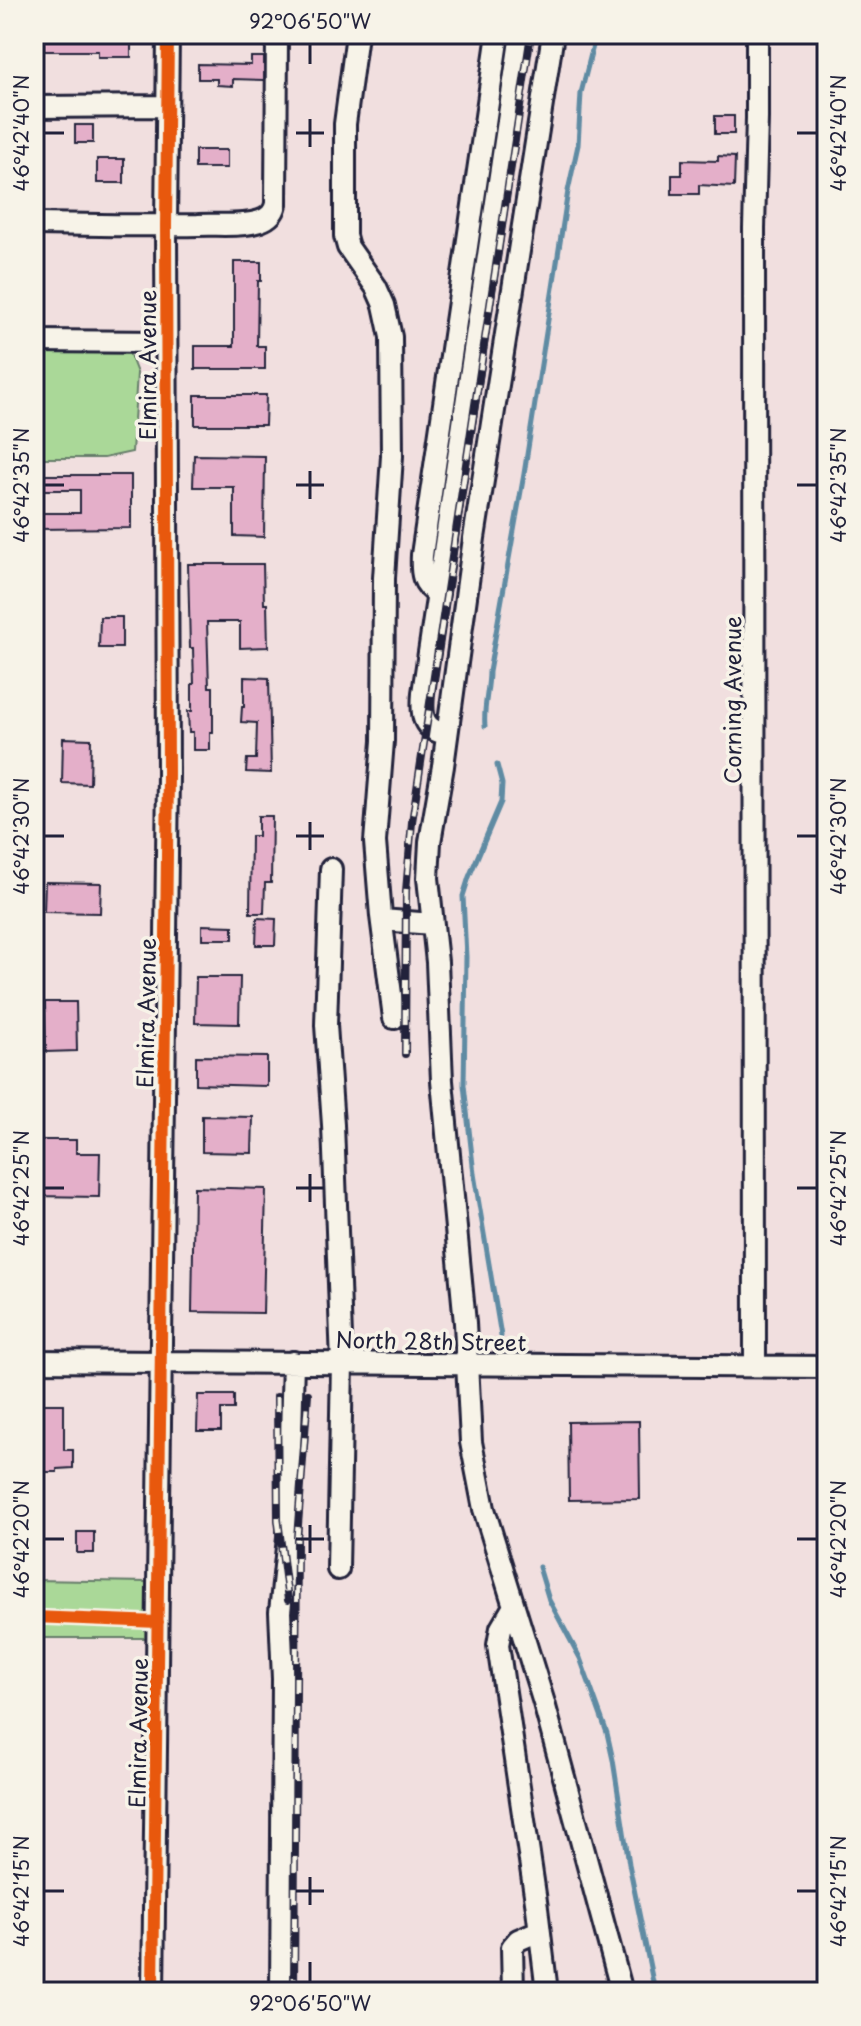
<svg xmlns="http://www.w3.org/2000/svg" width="861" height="2026" font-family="'Playpen Sans',sans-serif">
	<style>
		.green { fill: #aad898; stroke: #667d6a; stroke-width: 2 }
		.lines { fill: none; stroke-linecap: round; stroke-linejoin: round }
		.stream { stroke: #5f8ba3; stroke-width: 5 }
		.building { fill: #e4afc9; stroke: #22223b; stroke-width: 2 }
		.minor-casing { stroke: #22223b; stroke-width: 26 }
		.minor { stroke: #f7f3e8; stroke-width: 20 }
		.rail-casing { stroke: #22223b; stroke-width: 8 }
		.rail { stroke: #f7f3e8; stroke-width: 5; stroke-dasharray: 15; stroke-linecap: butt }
		.cycleway-casing { stroke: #f7f3e8; stroke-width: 17 }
		.cycleway { stroke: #e8590c; stroke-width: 12 }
		.ticks { fill: none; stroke: #22223b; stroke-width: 3 }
		.labels { text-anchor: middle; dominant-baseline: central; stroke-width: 7; stroke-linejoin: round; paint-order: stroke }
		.street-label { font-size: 22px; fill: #22223b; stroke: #f7f3e8 }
		.neatline { fill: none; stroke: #22223b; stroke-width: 3 }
		.ticks-label { font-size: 20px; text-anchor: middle; fill: #22223b }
	</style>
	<rect width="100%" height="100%" fill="#f1dfdf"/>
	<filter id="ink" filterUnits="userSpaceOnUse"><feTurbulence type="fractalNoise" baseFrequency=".0125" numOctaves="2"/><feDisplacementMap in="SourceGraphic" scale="16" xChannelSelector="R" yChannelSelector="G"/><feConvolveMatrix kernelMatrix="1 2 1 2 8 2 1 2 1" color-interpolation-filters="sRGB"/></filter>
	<g filter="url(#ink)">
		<path class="green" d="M125 342 137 373 132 452 104 458H34V343Z
			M34 1580 148 1582 147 1638H34Z"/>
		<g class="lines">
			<path class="stream" d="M485 726C483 708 489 690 489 672L524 474 568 191 578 145 581 93 596 34
				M497 765 502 784 501 802 469 877 463 896 466 957 464 1085 474 1174 501 1336
				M539 1567 549 1600 580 1658 607 1733 613 1760 629 1864 655 1992"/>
		</g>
		<path class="building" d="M44 34H77V39H131V57H98V51H44Z
			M251 57H264V80L233 79V86L217 85V79H198V64L251 65Z
			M715 116H734V134H715Z
			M75 125H93V143H75Z
			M195 150H227V168H195Z
			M718 156 735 157 734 187 699 185V194H672V175H682V160L718 161Z
			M97 159H124V183H97Z
			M234 262H261V281H258L257 346H265V369H195V346H234Z
			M195 395H266L265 425H195Z
			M194 455 265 456 264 537 234 536V487H193Z
			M34 475H131V528L34 529V513H80V490H34Z
			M188 564H263L264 604H267L268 647 240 648V622H207L209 687H213V732H210V750H193V732H189L188 711H192V684H194L193 648H190Z
			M100 617H122V648H99Z
			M244 677 269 678 271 773 246 772 247 759H256L257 723 241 722 242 707H244Z
			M63 738 91 739 90 784 62 783Z
			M258 816H272L271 883H265L264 913H250L251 836H258Z
			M45 882 101 883 100 913 44 912Z
			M257 918 276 919 275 945H256Z
			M202 925 233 926V939H202Z
			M196 977H240L239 1024 195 1023Z
			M45 1002H76L77 1051 46 1052Z
			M196 1056 267 1057V1086L196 1084Z
			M202 1116 253 1117 252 1153 202 1152Z
			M34 1140H76V1153H100L99 1197 34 1196Z
			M194 1187 266 1189 263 1313 192 1312Z
			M198 1395H234V1409H221V1431H197Z
			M42 1404H64V1450H73V1468L57 1469V1472H41Z
			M639 1421 640 1499 569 1500 568 1422Z
			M77 1532H94V1553H77Z"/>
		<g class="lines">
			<g class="minor-casing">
				<path id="minor" d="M357 34 345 124V236L348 247 376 287 384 305 391 337 392 456 384 578 383 741 375 842 381 916 394 1018
					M553 34 474 538 443 766 430 842 428 878 437 962 442 1081 465 1323 471 1442 484 1509 544 1703 622 1992
					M34 107 167 106
					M34 224C88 225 143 226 198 225 217 224 241 227 260 221 269 218 274 213 276 204L277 34
					M34 341 166 342
					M438 594C422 584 421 574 422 555L498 34
					M447 734C422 730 421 716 423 693L521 34
					M331 869 326 1025 333 1125 342 1363 338 1569
					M382 920 432 924
					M34 1361 827 1367
					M755 1366 754 228 757 118V34
					M514 1606 501 1628 498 1645 537 1908 547 1992
					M153 1992 168 774 166 225 168 34
					M281 1992 283 1679 280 1612 288 1538 293 1362
					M513 1992 512 1947 518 1940 539 1931"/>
			</g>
			<use href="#minor" class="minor"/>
			<g class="rail-casing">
				<path id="rail" d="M405 1054 406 891 412 822 531 34
					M277 1397 278 1520 288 1600
					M294 1992 297 1538 308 1394"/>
			</g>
			<use href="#rail" class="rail"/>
			<g class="cycleway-casing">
				<path id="cycleway" d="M34 1617 158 1622
					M153 1992 168 774 166 225 168 34"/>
			</g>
			<use href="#cycleway" class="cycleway"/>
		</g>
	</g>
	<path class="ticks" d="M310 44V64M310 119V147M44 133H64M296 133H324M797 133H817M310 471V499M44 485H64M296 485H324M797 485H817M310 822V850M44 836H64M296 836H324M797 836H817M310 1174V1202M44 1188H64M296 1188H324M797 1188H817M310 1525V1553M44 1539H64M296 1539H324M797 1539H817M310 1877V1905M44 1891H64M296 1891H324M797 1891H817M310 1962V1982"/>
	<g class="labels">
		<g class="street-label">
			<text transform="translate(146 365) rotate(-90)">Elmira Avenue</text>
			<text transform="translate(731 700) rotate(-90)">Corning Avenue</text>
			<text transform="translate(145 1013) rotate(-89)">Elmira Avenue</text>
			<text transform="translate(431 1340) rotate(1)">North 28th Street</text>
			<text transform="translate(137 1733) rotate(-89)">Elmira Avenue</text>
		</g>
	</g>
	<rect width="861" height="2026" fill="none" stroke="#f7f3e8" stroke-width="88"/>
	<rect x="44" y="44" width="773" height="1938" class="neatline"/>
	<g class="ticks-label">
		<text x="310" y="29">92°06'50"W</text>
		<text transform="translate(22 133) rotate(-90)" y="7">46°42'40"N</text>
		<text transform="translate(839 133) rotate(-90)" y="7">46°42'40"N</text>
		<text transform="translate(22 485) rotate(-90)" y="7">46°42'35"N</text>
		<text transform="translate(839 485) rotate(-90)" y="7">46°42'35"N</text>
		<text transform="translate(22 836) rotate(-90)" y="7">46°42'30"N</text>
		<text transform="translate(839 836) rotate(-90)" y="7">46°42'30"N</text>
		<text transform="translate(22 1188) rotate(-90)" y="7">46°42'25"N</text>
		<text transform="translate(839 1188) rotate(-90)" y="7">46°42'25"N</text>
		<text transform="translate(22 1539) rotate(-90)" y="7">46°42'20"N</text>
		<text transform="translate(839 1539) rotate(-90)" y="7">46°42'20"N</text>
		<text transform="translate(22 1891) rotate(-90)" y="7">46°42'15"N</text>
		<text transform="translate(839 1891) rotate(-90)" y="7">46°42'15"N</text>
		<text x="310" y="2011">92°06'50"W</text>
	</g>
</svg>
